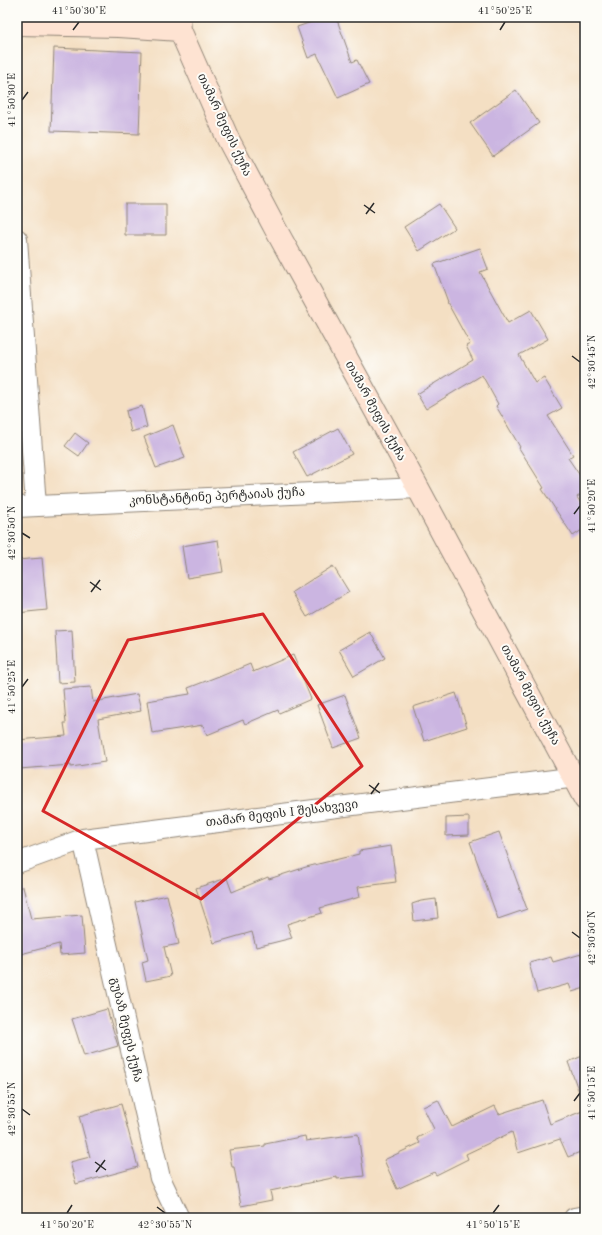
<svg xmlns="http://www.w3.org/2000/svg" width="602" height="1235" font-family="'Old Standard TT','Noto Serif Georgian',serif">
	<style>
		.building { fill: #cbb5e1 }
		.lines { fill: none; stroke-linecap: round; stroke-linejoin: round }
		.street-casing { stroke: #908577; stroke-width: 22 }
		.secondary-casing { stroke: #908577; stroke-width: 24 }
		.street { stroke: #fff; stroke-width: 20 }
		.secondary { stroke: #fee3d2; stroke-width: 22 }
		.marked { fill: none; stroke: #d62828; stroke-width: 3; stroke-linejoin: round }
		.ticks { fill: none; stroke: #2b2b2b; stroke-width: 1.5 }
		.labels { text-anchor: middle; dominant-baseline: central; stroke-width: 4; stroke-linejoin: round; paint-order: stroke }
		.street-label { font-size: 12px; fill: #2b2b2b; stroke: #fdfcf7 }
		.neatline { fill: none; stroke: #2b2b2b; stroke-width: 1.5 }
		.ticks-label { font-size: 10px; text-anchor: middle; fill: #2b2b2b }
	</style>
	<rect width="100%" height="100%" fill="#fdfcf7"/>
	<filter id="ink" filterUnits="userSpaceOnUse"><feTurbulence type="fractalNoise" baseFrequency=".025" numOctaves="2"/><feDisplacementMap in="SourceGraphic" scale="8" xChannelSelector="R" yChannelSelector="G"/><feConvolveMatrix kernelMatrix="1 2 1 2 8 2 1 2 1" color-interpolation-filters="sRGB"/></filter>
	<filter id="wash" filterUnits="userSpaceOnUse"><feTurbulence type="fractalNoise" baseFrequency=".012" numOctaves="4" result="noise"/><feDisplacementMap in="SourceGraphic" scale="16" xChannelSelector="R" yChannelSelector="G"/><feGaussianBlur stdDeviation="0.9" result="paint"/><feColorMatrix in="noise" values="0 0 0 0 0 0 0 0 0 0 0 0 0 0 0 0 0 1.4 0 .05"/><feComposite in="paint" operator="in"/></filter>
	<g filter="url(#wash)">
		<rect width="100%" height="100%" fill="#f4dfc3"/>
		<g id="blocks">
			<path class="building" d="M326 17H336L352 62 357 60 369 84 338 98 317 54 308 58 297 27Z
				M54 48 142 52 139 134 51 131Z
				M516 90 539 123 493 156 470 123Z
				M125 204H166V235H125Z
				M439 204 455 228 419 251 404 227Z
				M480 248 488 269 480 272 508 323 531 310 548 339 519 355 535 383 544 378 562 408 548 416 573 455 568 458 585 483V492L577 497 585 510V528L573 536 542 489 544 488 519 448 520 447 496 406 498 404 482 375 426 409 417 394 473 360 466 346 470 344 447 302H448L434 264Z
				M142 406 147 427 131 432 126 411Z
				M173 425 185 458 156 468 144 437Z
				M338 428 352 454 307 477 293 452Z
				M75 433 88 443 79 456 65 446Z
				M218 540 223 572 187 578 182 546Z
				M42 558 47 610 17 613V560Z
				M333 566 349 592 307 617 292 592Z
				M72 630 75 682 58 683 55 631Z
				M370 632 385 658 354 676 339 650Z
				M293 655 311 699 279 713 278 710 245 724 243 720 207 735 203 725 152 733 147 701 190 694 188 688 219 676V677L250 664 253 672Z
				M91 687 93 702 137 694 141 711 98 719 105 762 71 767V765L19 769 17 740 66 736 64 723H66L63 689Z
				M456 693 467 727 424 741 413 707Z
				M345 695 361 738 333 748 317 705Z
				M469 817V835L446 836V818Z
				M499 832 527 909 498 919 470 842Z
				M391 846 396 882 358 887 360 897 320 908 322 913 287 924 292 938 256 947 252 932 214 943 196 888 227 878 232 892 268 877 269 879 306 867 359 854V851Z
				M17 887H23L31 919 82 915 85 953 60 955 59 944 17 955Z
				M167 895 179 944 164 947 171 976 146 981 142 962 148 960 135 902Z
				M436 899 438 918 414 921 412 904 421 901Z
				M585 953V988L572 992 569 984 537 993 529 963 551 957 553 962Z
				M107 1009 118 1046 84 1056 72 1019Z
				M585 1055V1103H583L568 1062Z
				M438 1100 452 1127 495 1106 499 1114 542 1100 550 1124 585 1110V1150L568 1157 560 1139 518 1153 512 1132 466 1154 468 1159 436 1175 434 1172 397 1189 384 1160 420 1143 417 1138 434 1129 423 1107Z
				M121 1104 138 1167 76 1184 70 1162 90 1157 79 1116Z
				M358 1134 364 1176 337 1179V1177L270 1191 272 1200 241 1206 234 1167H232L229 1150 265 1146V1144L305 1136 306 1141Z"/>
		</g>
	</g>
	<g filter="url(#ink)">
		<use href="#blocks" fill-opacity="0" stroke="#908577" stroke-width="1"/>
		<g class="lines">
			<g class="street-casing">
				<path id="street" d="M17 239 36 506
					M17 507 418 488
					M83 839 160 1178 179 1218
					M17 863 83 839 585 776
					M574 1218 585 1216"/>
			</g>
			<g class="secondary-casing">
				<path id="secondary" d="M179 17 180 30 228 139 275 228 418 488 585 799
					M17 24 119 26 180 30"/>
			</g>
			<use href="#street" class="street"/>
			<use href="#secondary" class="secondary"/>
		</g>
	</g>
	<path class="marked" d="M263 614 362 766 201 899 43 811 128 640Z"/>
	<path class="ticks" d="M73 30 79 22M500 30 505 22M22 100 28 92M364 205 375 213M366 214 374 203M572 356 580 362M574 514 580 506M22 533 30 538M90 582 101 590M91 592 100 580M22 687 28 679M369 785 380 793M371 794 379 783M572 932 580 938M574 1101 580 1093M22 1109 30 1115M95 1162 106 1170M96 1172 105 1160M157 1207 165 1213M67 1213 72 1205M493 1213 499 1205"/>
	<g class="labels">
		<g class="street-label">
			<text transform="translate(224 125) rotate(65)">თამარ მეფის ქუჩა</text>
			<text transform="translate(375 411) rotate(61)">თამარ მეფის ქუჩა</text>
			<text transform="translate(217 497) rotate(-3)">კონსტანტინე პერტაიას ქუჩა</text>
			<text transform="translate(530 695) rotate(62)">თამარ მეფის ქუჩა</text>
			<text transform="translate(282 814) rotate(-7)">თამარ მეფის I შესახვევი</text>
			<text transform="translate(126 1030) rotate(77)">გუბაზ მეფეს ქუჩა</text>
		</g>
	</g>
	<rect width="602" height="1235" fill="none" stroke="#fdfcf7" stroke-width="44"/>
	<rect x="22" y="22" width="558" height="1191" class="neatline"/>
	<g class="ticks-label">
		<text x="79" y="14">41°50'30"E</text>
		<text x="505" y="14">41°50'25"E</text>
		<text transform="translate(11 100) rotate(-90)" y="4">41°50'30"E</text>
		<text transform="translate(591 362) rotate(-90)" y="4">42°30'45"N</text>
		<text transform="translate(591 506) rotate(-90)" y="4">41°50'20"E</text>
		<text transform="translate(11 533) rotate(-90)" y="4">42°30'50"N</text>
		<text transform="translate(11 687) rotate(-90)" y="4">41°50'25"E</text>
		<text transform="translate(591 938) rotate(-90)" y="4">42°30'50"N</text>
		<text transform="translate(591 1093) rotate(-90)" y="4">41°50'15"E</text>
		<text transform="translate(11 1109) rotate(-90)" y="4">42°30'55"N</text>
		<text x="67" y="1228">41°50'20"E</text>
		<text x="165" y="1228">42°30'55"N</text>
		<text x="493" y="1228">41°50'15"E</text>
	</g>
</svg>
